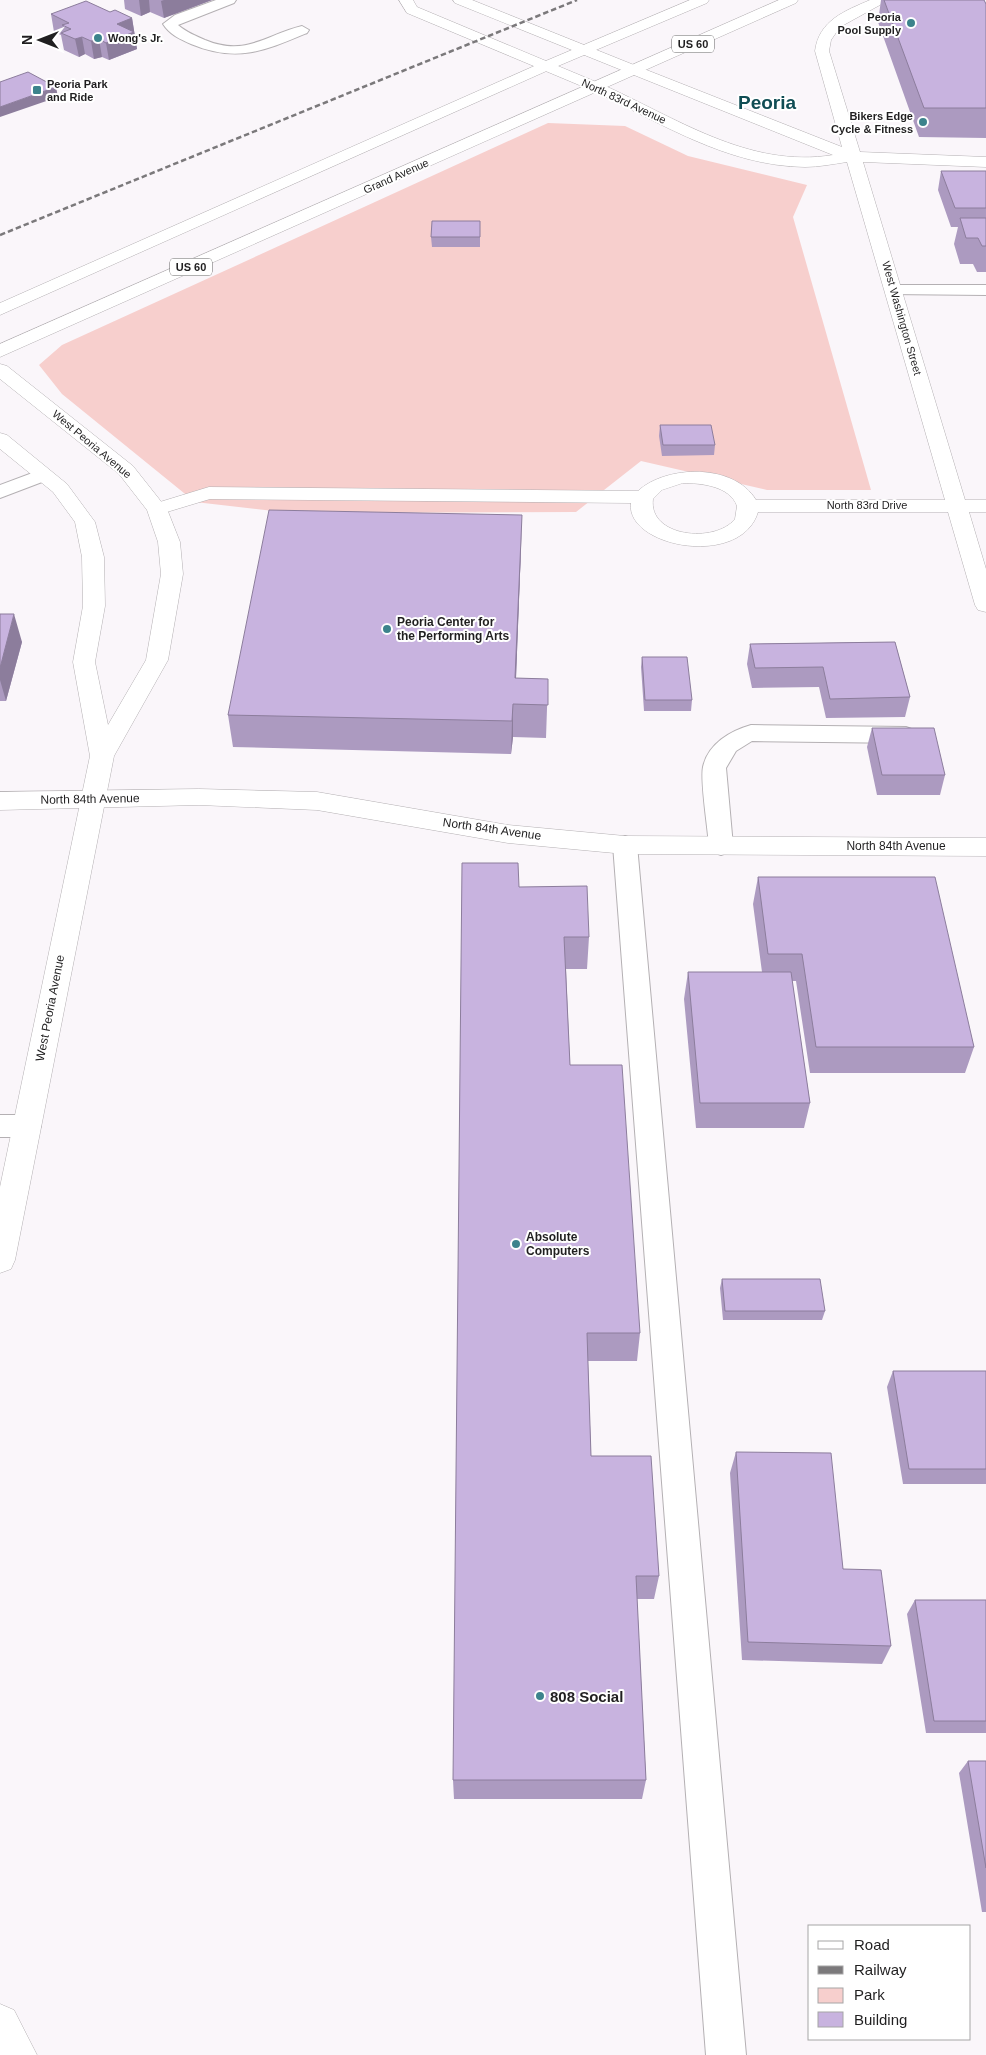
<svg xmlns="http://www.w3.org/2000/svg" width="986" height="2055" font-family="Arial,sans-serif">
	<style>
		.green { fill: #f7cfcd }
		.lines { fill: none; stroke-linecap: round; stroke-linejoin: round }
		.lane-casing { stroke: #b4b0b3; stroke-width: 2 }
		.street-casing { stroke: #b4b0b3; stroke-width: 1 }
		.secondary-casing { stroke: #b4b0b3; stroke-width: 1 }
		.primary-casing { stroke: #b4b0b3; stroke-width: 1 }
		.highway-casing { stroke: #b4b0b3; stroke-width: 1 }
		.lane { fill: #fff; fill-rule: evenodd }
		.street { fill: #fff; fill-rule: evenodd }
		.secondary { fill: #fff; fill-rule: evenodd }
		.primary { fill: #fff; fill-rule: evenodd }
		.highway { fill: #fff; fill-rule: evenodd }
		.rail { stroke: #7b797b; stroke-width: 2.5; stroke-dasharray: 5.5 3; stroke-linecap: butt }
		.wall { fill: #ac9ac0 }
		.shaded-wall { fill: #8c7d9c }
		.building { fill: #c8b3df; stroke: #8c7d9c }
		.poi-dot { fill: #3c838c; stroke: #fff; stroke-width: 2 }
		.labels { text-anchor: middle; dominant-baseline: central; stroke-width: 4; stroke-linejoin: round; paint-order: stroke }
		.far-poi-label { font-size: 11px; font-weight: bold; fill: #201f20; stroke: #fff; text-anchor: end }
		.shield { fill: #fff; stroke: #636263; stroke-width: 1 }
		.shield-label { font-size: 11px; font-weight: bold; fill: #201f20 }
		.far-street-label { font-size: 11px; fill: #201f20; stroke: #fff }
		.poi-label { font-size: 12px; font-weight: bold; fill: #201f20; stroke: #fff; text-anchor: start }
		.street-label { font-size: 12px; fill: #201f20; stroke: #fff }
		.near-poi-label { font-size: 15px; font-weight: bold; fill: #201f20; stroke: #fff; text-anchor: start }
		.far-town-label { font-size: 19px; font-weight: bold; fill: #104d54; stroke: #fff }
	</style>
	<rect width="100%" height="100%" fill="#faf6fa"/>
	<path class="green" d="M548 123 625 126 688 156 807 185 793 217 871 490H767L641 461 576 512 291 513 195 502 62 394 39 365 62 345Z"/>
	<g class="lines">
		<g class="lane-casing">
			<path id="lane" d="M216 0H236L234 3 178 25C186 32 196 36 205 40 246 57 265 35 302 26L309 30 307 33C264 51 237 63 191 44 180 39 170 35 163 24L175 15Z
				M894 285H986V295L888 294 885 290 888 286Z
				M43 469 50 471 53 475 50 479 0 498V485Z
				M751 725 906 727 914 730 917 735 914 740 906 743 752 741 736 751 726 768 733 846 729 852 721 855 713 852 709 846C708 829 700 781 703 767 708 744 730 731 751 725Z
				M625 836 633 839 637 845 746 2055H706L613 845 617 839Z
				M0 1115H27L37 1118 41 1126 37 1134 27 1137H0Z"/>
		</g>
		<g class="street-casing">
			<path id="street" d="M870 0H889L840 27 831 40 829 51 860 152 986 157V167L863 162 965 500H986V512H969L986 569V612L978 610 975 605 948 512H758C741 569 625 547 631 503L210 499 157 515 150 513 147 509 150 505 209 487 638 491C666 465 734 463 756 500H945L847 162C833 164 819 167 805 167 726 166 660 122 591 90L588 87 596 82 601 84C675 117 749 169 833 155L629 73 626 70 629 67H639L842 147 815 51C819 20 845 11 870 0ZM683 483C701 483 730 486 737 506L735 519C715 544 648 537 653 499L662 490Z
				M199 789 317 792 508 825 625 836 986 838V856L625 854 508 843 317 810 199 805 0 810V792Z"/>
		</g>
		<g class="secondary-casing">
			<path id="secondary" d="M399 0H413L417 7 601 84 604 87 596 92 591 90 407 13Z
				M453 0H472L639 67 642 70 634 75 629 73 455 3Z"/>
		</g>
		<g class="primary-casing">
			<path id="primary" d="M0 364 7 366 133 466 167 509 180 542 183 574 168 660 114 756 15 1260 11 1269 0 1273V1187L90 756 73 662 83 606 82 557 75 522 53 492 0 449V433L7 435 67 484 95 522 104 557 105 606 95 662 108 725 146 660 161 574 158 542 147 510 119 474 0 379Z
				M0 2004 14 2010 37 2055H0Z"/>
		</g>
		<g class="highway-casing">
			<path id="highway" d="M690 0H709L707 3 551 69 0 315V303L541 63Z
				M779 0H798L796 3 0 357V344Z"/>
		</g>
		<use href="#lane" class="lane"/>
		<use href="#street" class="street"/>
		<use href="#secondary" class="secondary"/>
		<use href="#primary" class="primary"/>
		<use href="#highway" class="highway"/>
		<path class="rail" d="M0 235 577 0"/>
	</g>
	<path class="wall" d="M124 0H212L164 18 150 12 141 16 125 9Z
		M881 0H984L986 4V138L919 137 878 22Z
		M51 14 132 18 137 49 109 60 102 57 94 59 85 54 79 57 64 50 61 35 54 32Z
		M941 171H986V272H977L973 264H960L954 244 958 227H951L938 190Z
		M480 221V247H432L431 237Z
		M660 425 715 445 714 455 662 456 659 436Z
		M521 548 516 678 548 679 546 738 513 737 511 754 233 747 228 715Z
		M0 614 22 642 6 701H0Z
		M895 642 910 697 905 717 826 718 819 687 752 688 747 664 750 644Z
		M642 657 692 700 691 711H644L641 667Z
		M872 728 945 775 940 795H877L867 747Z
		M758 877 974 1047 965 1073H810L796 981H792L810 1103 804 1128H696L684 999 688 972H762L753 904Z
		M519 887 589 937 587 969H566L570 1065 640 1333 637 1361H588L591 1456 659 1576 654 1599H637L646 1780 642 1799H454L453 1780Z
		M722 1279 825 1311 822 1320H723L720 1288Z
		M893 1371H986V1484H903L887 1387Z
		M736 1452 843 1569 891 1646 882 1664 742 1660 730 1473Z
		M915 1600H986V1733H926L907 1614Z
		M968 1761H986V1912H982L959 1773Z"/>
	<path class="shaded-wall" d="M139 0H149L150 12 141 16Z
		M164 0H212L164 18 161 1Z
		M132 18 137 49 109 60 106 43 117 24Z
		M82 37 85 54 79 57 75 39Z
		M99 39 102 57 94 59 91 41Z
		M56 87 58 97 0 117V107Z
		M522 515 521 548 515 704V678Z
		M14 614 22 642 6 701 0 680V668Z
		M513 704V737L511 754 512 721Z"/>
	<path class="building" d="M884 0H984L986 4V108H924Z
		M86 1 110 12 115 10 132 18 117 24 134 32 106 43 99 39 91 41 82 37 75 39 61 33 71 29 62 25 69 23 51 14Z
		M28 72 56 87 0 107V82Z
		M941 171H986V208H955Z
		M960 218H986V246H982L978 238H966Z
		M432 221H480V237H431Z
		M660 425H711L715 445H663Z
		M269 510 522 515 515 678 548 679V705L513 704 512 721 228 715Z
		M0 614H14L0 668Z
		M895 642 910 697 830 699 823 667 755 668 750 644Z
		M642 657H687L692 700H645Z
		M872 728H934L945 775H882Z
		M462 863H518L519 887 587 886 589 937H564L570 1065H622L640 1333H587L591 1456H651L659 1576H636L646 1780H453Z
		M758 877H935L974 1047H816L802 954H768Z
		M688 972H791L810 1103H700Z
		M722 1279H820L825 1311H725Z
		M893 1371H986V1469H909Z
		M736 1452 831 1453 843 1569 881 1570 891 1646 748 1642Z
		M915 1600H986V1721H934Z
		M968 1761H986V1868Z"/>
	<g class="poi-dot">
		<circle cx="911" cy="23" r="5"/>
		<circle cx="98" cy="38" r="5"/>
		<rect x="32" y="85" width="10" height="10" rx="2.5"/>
		<circle cx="923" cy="122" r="5"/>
		<circle cx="387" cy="629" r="5"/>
		<circle cx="516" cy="1244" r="5"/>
		<circle cx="540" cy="1696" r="5"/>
	</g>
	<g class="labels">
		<g class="far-poi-label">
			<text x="901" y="17">Peoria<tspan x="901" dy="13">Pool Supply</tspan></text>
			<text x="108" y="38" text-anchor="start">Wong's Jr.</text>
			<text x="47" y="84" text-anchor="start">Peoria Park<tspan x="47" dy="13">and Ride</tspan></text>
			<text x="913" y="116">Bikers Edge<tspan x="913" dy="13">Cycle &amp; Fitness</tspan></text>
		</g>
		<g class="shield">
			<rect x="672" y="35.5" width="42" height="17" rx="4"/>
			<rect x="170" y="258.5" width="42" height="17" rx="4"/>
		</g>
		<g class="shield-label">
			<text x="693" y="44">US 60</text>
			<text x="191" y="267">US 60</text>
		</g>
		<g class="far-street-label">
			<text transform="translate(624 101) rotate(25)">North 83rd Avenue</text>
			<text transform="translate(396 176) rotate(-24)">Grand Avenue</text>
			<text transform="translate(902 318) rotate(74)">West Washington Street</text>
			<text transform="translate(92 444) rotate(40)">West Peoria Avenue</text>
			<text x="867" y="505">North 83rd Drive</text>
		</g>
		<g class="poi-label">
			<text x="397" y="622">Peoria Center for<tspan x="397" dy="14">the Performing Arts</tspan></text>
			<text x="526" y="1237">Absolute<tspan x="526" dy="14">Computers</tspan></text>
		</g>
		<g class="street-label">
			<text transform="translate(90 799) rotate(-1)">North 84th Avenue</text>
			<text transform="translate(492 829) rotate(8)">North 84th Avenue</text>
			<text x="896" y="846">North 84th Avenue</text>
			<text transform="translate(50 1008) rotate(-79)">West Peoria Avenue</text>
		</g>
		<g class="near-poi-label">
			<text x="550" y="1696">808 Social</text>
		</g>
		<g class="far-town-label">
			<text x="767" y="102">Peoria</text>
		</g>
	</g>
	<rect x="808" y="1925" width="162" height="115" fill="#ffffff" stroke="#a6a5a6"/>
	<rect x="818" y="1941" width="25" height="8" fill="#ffffff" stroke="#a6a5a6"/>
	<text x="854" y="1950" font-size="15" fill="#201f20">Road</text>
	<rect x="818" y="1966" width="25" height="8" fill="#7b797b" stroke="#a6a5a6"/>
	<text x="854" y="1975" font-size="15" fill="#201f20">Railway</text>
	<rect x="818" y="1988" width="25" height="15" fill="#f7cfcd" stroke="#a6a5a6"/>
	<text x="854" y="2000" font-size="15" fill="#201f20">Park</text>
	<rect x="818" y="2012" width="25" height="15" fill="#c8b3df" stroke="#a6a5a6"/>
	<text x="854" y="2025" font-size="15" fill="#201f20">Building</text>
	<g transform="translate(40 40) rotate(270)" stroke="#ffffff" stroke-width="4" paint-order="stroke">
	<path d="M0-4L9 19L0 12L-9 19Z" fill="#201f20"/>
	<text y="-8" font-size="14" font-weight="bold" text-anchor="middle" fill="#201f20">N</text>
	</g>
</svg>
